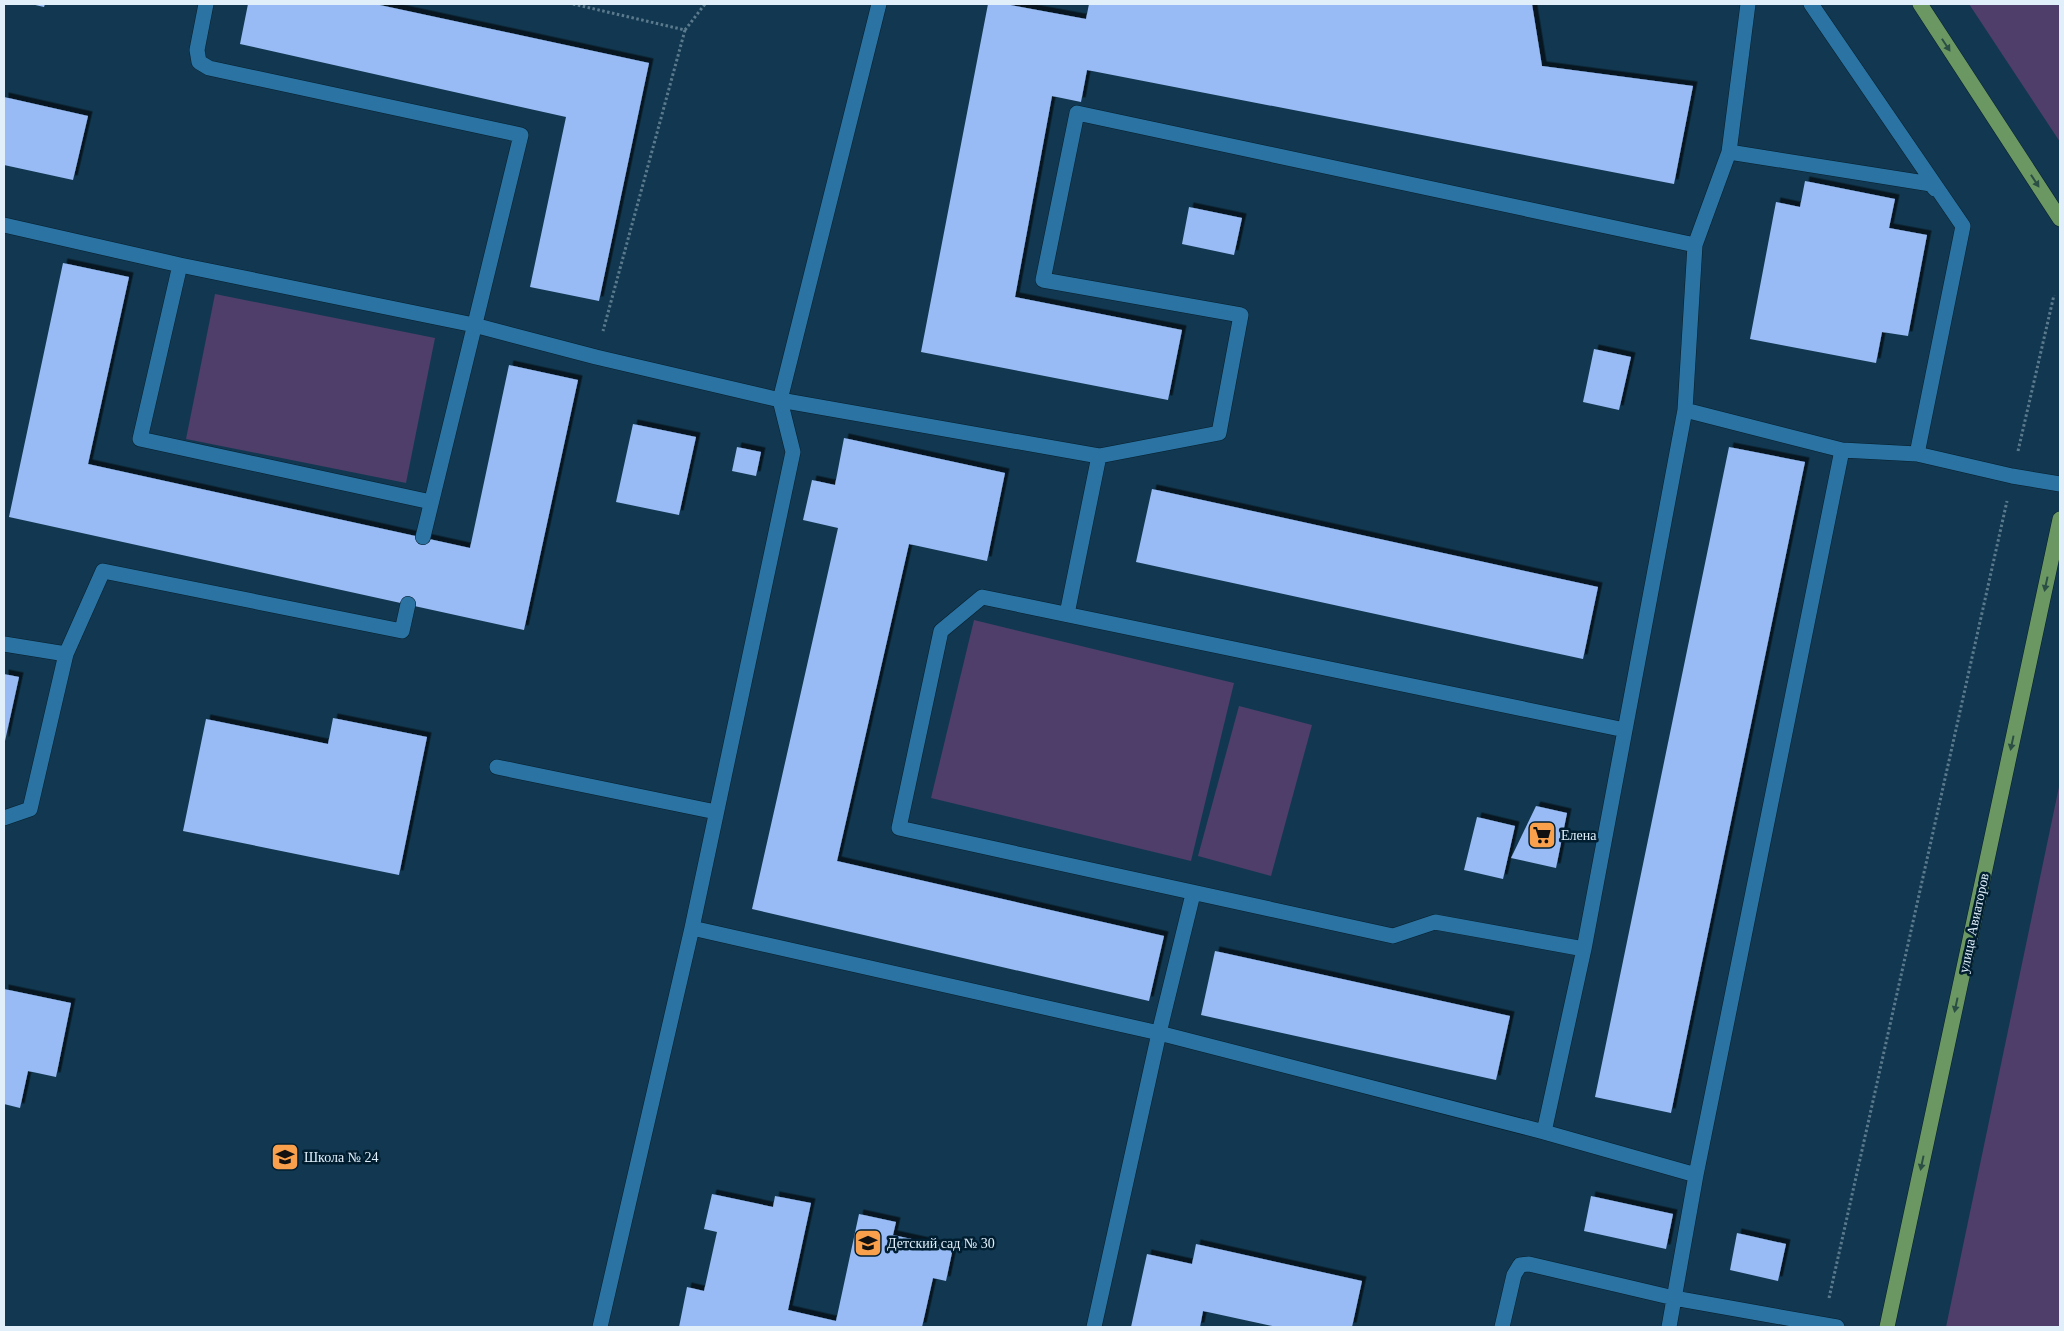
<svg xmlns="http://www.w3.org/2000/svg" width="2064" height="1331" font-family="'Times New Roman',serif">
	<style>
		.green { fill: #4e3e69 }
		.building { fill: #98bbf5; filter: url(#shadow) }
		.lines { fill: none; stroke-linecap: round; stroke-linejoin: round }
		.lane-casing { stroke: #071e2d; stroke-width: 16 }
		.primary-casing { stroke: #071e2d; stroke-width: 16 }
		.path { stroke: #5c7a8d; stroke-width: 3; stroke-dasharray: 2.5 2.5; stroke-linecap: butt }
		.lane { stroke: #2a73a2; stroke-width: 15 }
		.primary { stroke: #6b9763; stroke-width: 15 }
		.oneway { fill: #2b4e45 }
		.labels { text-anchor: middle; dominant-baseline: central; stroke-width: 5; stroke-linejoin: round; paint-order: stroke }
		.poi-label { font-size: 14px; fill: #e1effa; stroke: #011e31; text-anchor: start }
		.street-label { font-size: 14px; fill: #e1effa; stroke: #011e31 }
	</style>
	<defs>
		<filter id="shadow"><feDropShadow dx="4.5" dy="-4.5" stdDeviation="0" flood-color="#0009"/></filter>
	</defs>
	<rect width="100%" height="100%" fill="#113850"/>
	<path class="green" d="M1969 4H2060V142Z
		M215 294 435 338 406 483 186 439Z
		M974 620 1234 683 1191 861 931 798Z
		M1239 706 1312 725 1271 876 1198 856Z
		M2060 782V1327H1946Z"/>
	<path class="building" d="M31 4H45L44 7Z
		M248 4H375L649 63 599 301 530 287 566 117 240 44Z
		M988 4H1005L1086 19 1089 4H1532L1542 66 1693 86 1674 184 1087 70 1081 102 1052 96 1015 297 1182 330 1168 400 921 352Z
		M4 97 88 116 73 180 4 165Z
		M1805 181 1895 199 1889 228 1927 235 1908 336 1882 332 1876 363 1750 339 1776 202 1800 207Z
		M1189 207 1242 218 1234 255 1182 244Z
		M63 263 129 277 88 464 470 548 509 365 578 380 524 630 9 517Z
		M1594 349 1631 357 1619 410 1583 402Z
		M633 424 696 437 679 515 616 502Z
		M844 438 1005 473 987 561 909 544 837 861 1164 936 1149 1001 752 909 838 528 803 520 812 480 835 485Z
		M737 447 761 452 756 476 732 471Z
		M1729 447 1805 462 1671 1113 1595 1097Z
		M1152 489 1598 587 1583 659 1136 562Z
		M4 674 19 677 5 741H4Z
		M333 718 427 737 399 875 183 831 206 719 328 744Z
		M1536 806 1567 813 1556 868 1511 858Z
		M1477 817 1515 826 1503 879 1464 870Z
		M1215 951 1510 1016 1496 1080 1201 1015Z
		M4 989 71 1003 56 1077 28 1071 20 1108 4 1104Z
		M712 1194 773 1207 775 1196 811 1203 788 1310 836 1321 859 1214 896 1222 893 1235 953 1248 946 1281 933 1278 922 1327H679L687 1287 704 1291 717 1232 704 1229Z
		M1591 1196 1673 1214 1666 1249 1584 1231Z
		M1737 1233 1786 1244 1778 1281 1730 1270Z
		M1196 1244 1362 1281 1352 1327H1277L1203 1311 1200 1327H1131L1147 1254 1192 1264Z"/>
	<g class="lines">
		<g class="lane-casing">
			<path id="lane" d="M206 4 197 50 199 62 209 68 521 135 423 537
				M1811 4 1963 226 1917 454
				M1729 152 1931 184 1935 189
				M4 225 180 265 474 325 596 357 780 400 1099 456 1219 433 1241 315 1043 280 1077 113 1695 245 1685 410 1584 949 1544 1132
				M1695 245 1729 152 1748 4
				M180 265 140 439 431 502
				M1685 410 1842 450 1917 454 2012 476 2060 484
				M1067 614 1099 456
				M4 644 66 654
				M497 767 716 812
				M4 818 30 809 66 654 103 571 402 631 408 604
				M692 928 1159 1033 1544 1132 1696 1175
				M1584 949 1435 922 1393 936 899 828 941 631 982 597 1625 730
				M600 1327 692 928 793 452 780 400 879 4
				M1094 1327 1159 1033 1193 894
				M1502 1327 1514 1275 1520 1265 1529 1264 1674 1298 1837 1327
				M1669 1327 1696 1175 1842 450"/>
		</g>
		<g class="primary-casing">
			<path id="primary" d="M1920 4 2060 219
				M1887 1327 2060 519"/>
		</g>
		<path class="path" d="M573 4 685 30 603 331
			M685 30 705 4
			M2018 451 2054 295
			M1829 1298 2007 501"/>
		<use href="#lane" class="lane"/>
		<use href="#primary" class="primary"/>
	</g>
	<defs><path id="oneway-solid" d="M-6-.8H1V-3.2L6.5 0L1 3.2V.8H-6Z" transform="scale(1.25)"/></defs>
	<g class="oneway">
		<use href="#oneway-solid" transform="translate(1946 45) rotate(57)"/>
		<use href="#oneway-solid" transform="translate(2035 181) rotate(57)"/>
		<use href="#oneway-solid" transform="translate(2046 584) rotate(102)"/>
		<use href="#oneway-solid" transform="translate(2012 743) rotate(102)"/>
		<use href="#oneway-solid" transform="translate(1956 1005) rotate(102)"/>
		<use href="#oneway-solid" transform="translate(1922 1163) rotate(102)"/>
	</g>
	<defs>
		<g id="supermarket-square" transform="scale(1.4375)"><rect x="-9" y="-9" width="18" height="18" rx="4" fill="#f9a04d" stroke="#011e31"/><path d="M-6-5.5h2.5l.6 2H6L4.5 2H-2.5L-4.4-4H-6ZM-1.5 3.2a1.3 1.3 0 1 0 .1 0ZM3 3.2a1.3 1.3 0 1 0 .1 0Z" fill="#111"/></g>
		<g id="school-square" transform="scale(1.4375)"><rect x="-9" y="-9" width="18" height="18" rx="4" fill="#f9a04d" stroke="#011e31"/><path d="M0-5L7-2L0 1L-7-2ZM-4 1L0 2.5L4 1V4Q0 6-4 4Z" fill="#111"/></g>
	</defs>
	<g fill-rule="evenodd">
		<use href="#supermarket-square" x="1542" y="835"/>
		<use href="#school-square" x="285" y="1157"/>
		<use href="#school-square" x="868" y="1243"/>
	</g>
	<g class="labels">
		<g class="poi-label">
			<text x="1561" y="835">Елена</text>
			<text x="304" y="1157">Школа № 24</text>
			<text x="887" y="1243">Детский сад № 30</text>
		</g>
		<g class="street-label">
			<text transform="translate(1974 923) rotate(-78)">улица Авиаторов</text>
		</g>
	</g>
	<rect width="2064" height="1331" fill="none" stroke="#e1effa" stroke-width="10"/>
</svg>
